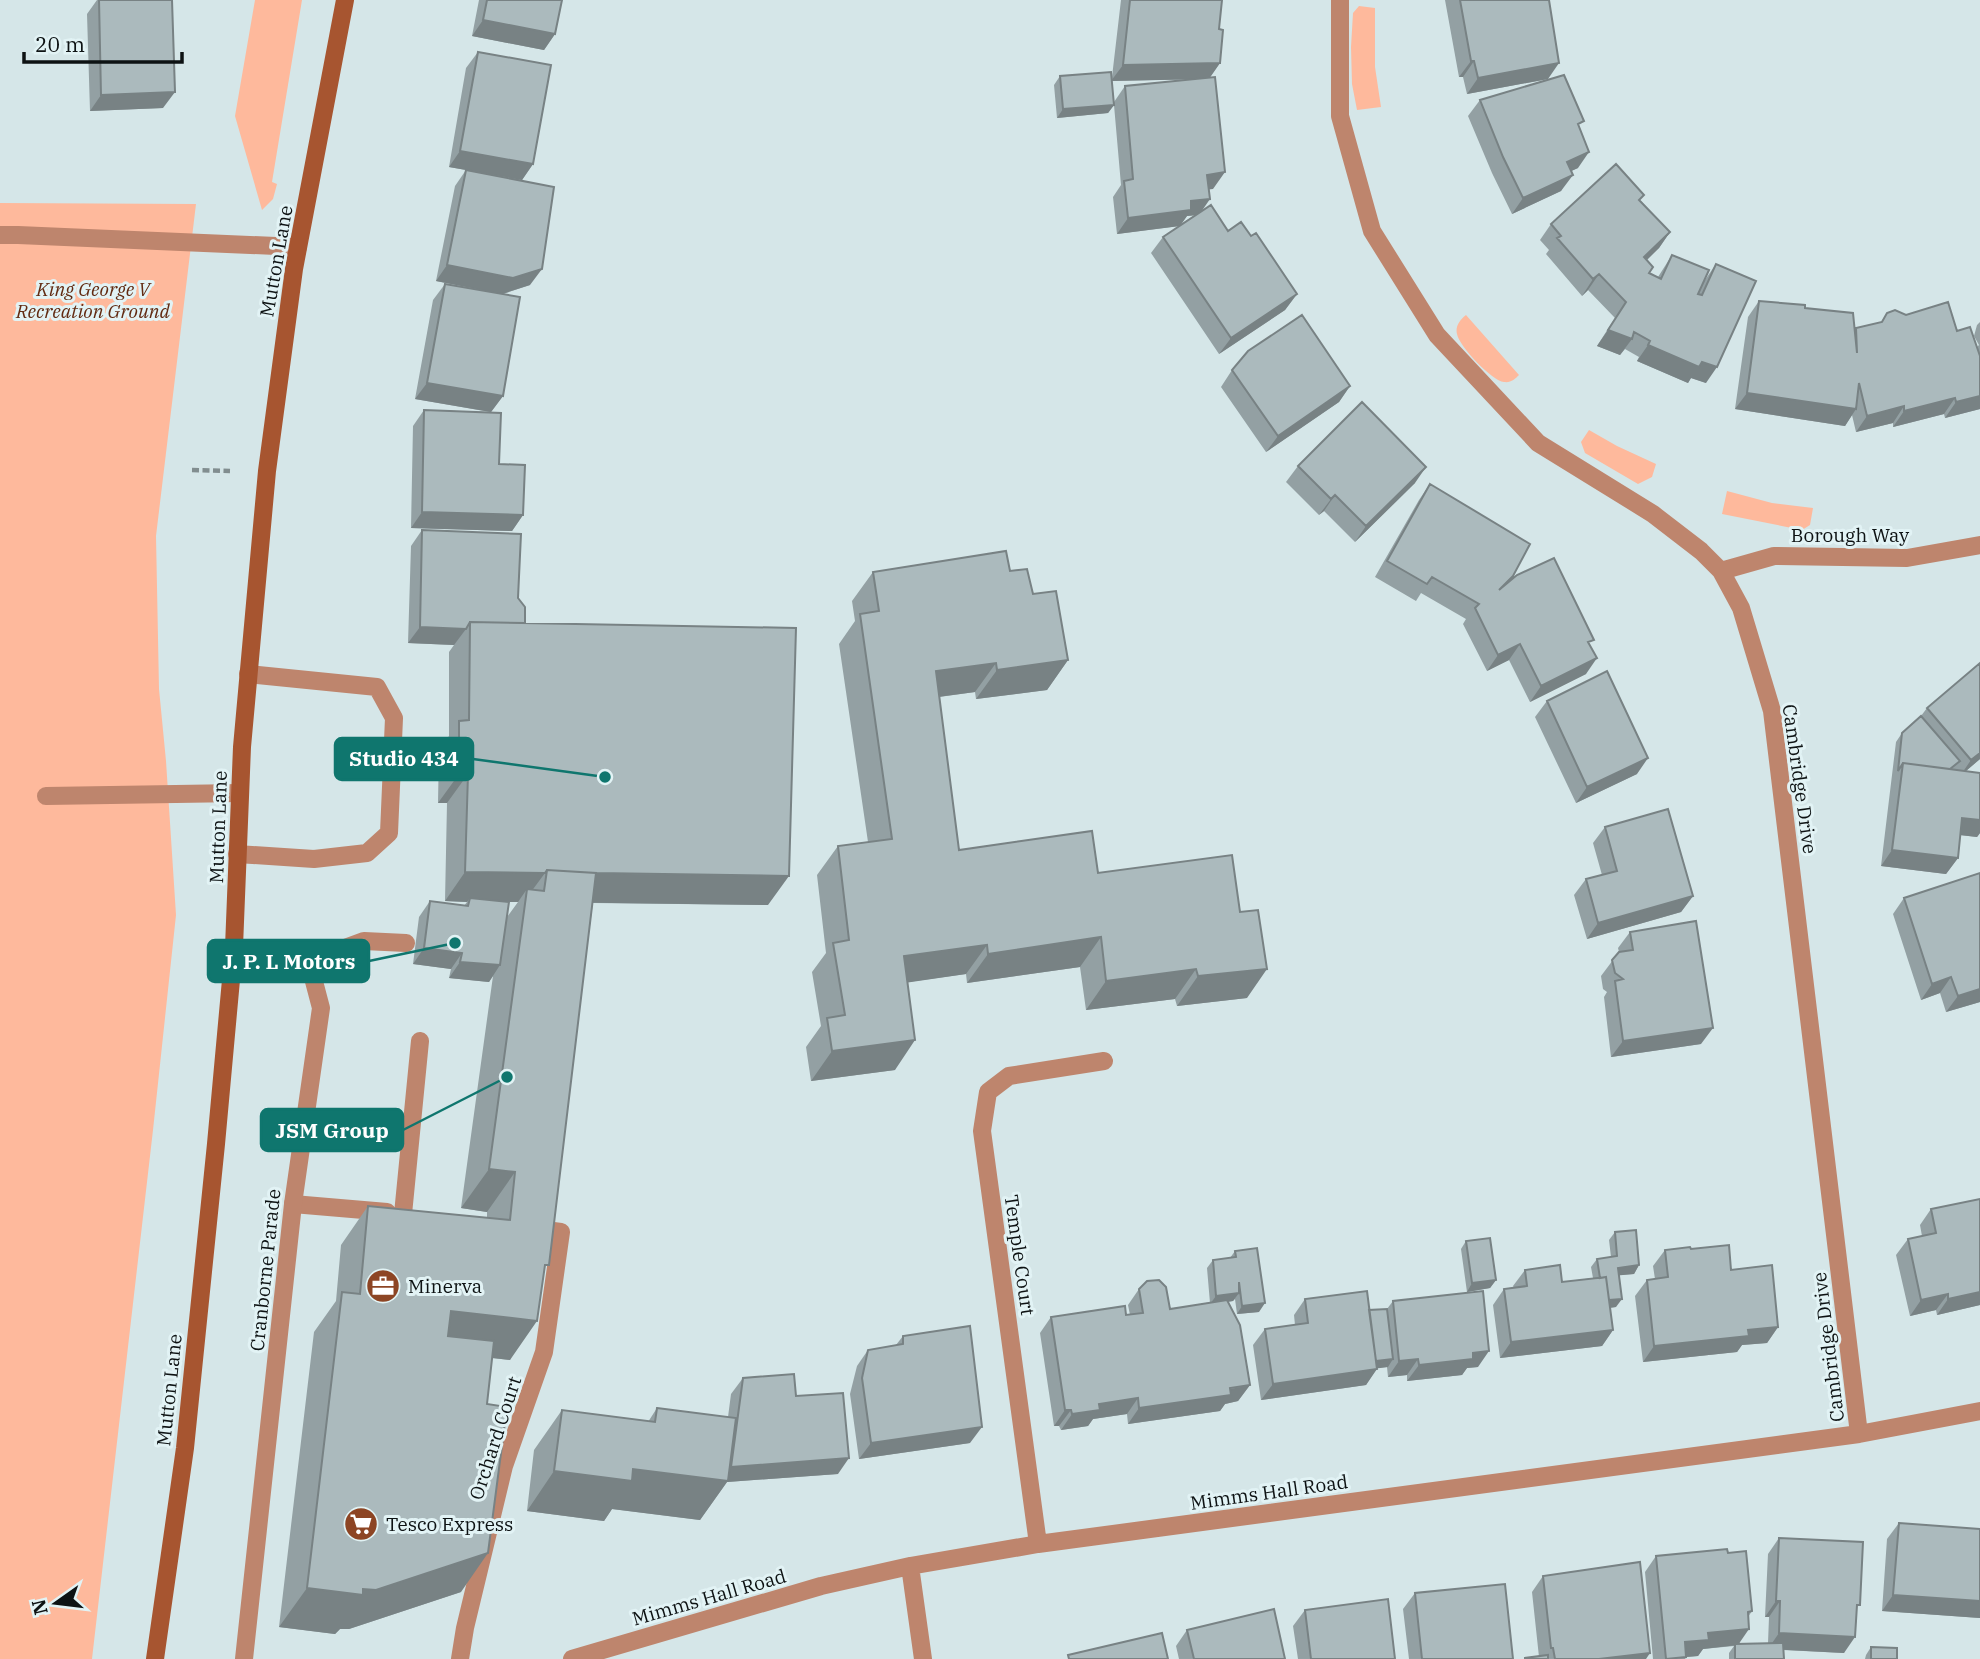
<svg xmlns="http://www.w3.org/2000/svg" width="1980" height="1659" font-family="'IBM Plex Serif',serif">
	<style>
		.green { fill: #feb99c }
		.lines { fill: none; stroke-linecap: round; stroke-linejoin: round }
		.path { stroke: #818d8f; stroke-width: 4.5; stroke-dasharray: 7 3.5; stroke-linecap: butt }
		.lane { stroke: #be856d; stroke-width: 18 }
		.street { stroke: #be856d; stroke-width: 18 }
		.secondary { stroke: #a75530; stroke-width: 18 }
		.wall { fill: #93a0a3; fill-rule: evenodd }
		.shaded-wall { fill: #788284 }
		.building { fill: #abbabd; stroke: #788284; stroke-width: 2 }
		.labels { text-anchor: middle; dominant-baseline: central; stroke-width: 6; stroke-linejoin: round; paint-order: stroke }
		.street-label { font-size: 19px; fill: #0d1213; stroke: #e2f3f5 }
		.park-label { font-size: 19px; font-style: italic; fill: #622b12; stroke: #e2f3f5 }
		.poi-label { font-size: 19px; fill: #0d1213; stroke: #e2f3f5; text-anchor: start }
		.leader { fill: none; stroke: #0f766e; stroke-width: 2.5 }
		.callout-dot { fill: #0f766e; stroke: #e2f3f5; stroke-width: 2.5 }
		.callout { fill: #0f766e; stroke: #0f766e; stroke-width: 2.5 }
		.callout-label { font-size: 21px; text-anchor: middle; font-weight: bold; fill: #fff }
	</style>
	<rect width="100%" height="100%" fill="#d5e6e8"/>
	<path class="green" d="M255 0H302L272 182 277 184 273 199 262 210 235 116Z
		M1359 6 1375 8V67L1381 107 1357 110 1352 84 1351 47 1353 13Z
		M0 203 196 204 156 536 159 689 166 761 176 915 153 1130 92 1659H0Z
		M1466 315 1519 375C1515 379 1511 383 1504 382 1492 381 1459 346 1457 334 1455 326 1460 320 1466 315Z
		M1589 430 1617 446 1656 464 1652 477 1638 484 1585 453 1581 442Z
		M1727 491 1772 503 1813 508 1810 525 1802 530 1722 514Z"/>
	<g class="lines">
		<path class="path" d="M192 470 230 471"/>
		<path class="lane" d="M0 235H18L298 247
			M46 796 240 793
			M237 854 314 859 367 853 389 833 394 718 377 687 248 674
			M311 970 345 948 364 941 406 943
			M293 1204 387 1212
			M403 1214 420 1041
			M460 1659 465 1628 504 1466 544 1352 561 1232 530 1228"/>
		<path class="street" d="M1340 0V116L1372 231 1437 335 1538 443 1653 514 1701 551 1721 571 1741 608 1772 711 1859 1434
			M1721 571 1774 556 1907 558 1980 545
			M234 947 294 956 311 970 321 1008 293 1204 244 1659
			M1038 1544 982 1131 988 1092 1009 1076 1104 1061
			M910 1566 923 1659
			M572 1659 821 1586 910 1566 1038 1544 1859 1434 1980 1411"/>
		<path class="secondary" d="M155 1659 185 1448 216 1144 234 947 242 747 267 471 294 269 345 0"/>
	</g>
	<path class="wall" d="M97 0H172L163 108 90 111 87 14Z
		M479 0H562L555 34 544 50 472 36Z
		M1121 0H1222L1219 29 1220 63 1209 78 1213 189H1209L1202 211 1228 231 1251 236 1297 294 1285 310 1219 354 1151 253 1163 237 1179 226 1117 234 1113 197 1121 185 1114 105 1108 113 1057 118 1054 85 1060 76 1112 77ZM1199 79 1125 86 1114 102 1112 81ZM1195 215 1181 224 1187 216Z
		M1445 0H1549L1548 79 1467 94 1463 77H1459Z
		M478 52 533 164 522 180 474 172 530 285 503 294V396L491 412 499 464 523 515 512 531 411 528 413 426 424 410 490 412 415 399 433 300 445 284 481 290 436 281 455 186 466 170 449 167 466 68Z
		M1480 100 1579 127 1578 168 1571 171 1561 191 1512 214 1492 173 1468 116Z
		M1640 200 1670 232 1659 248 1647 260 1649 273 1658 277 1672 255 1705 280 1716 264 1706 383 1691 378 1688 383 1637 361 1639 357 1625 349 1620 355 1597 346 1615 318 1588 290 1582 296 1546 254 1549 250 1540 240 1551 224Z
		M1759 301 1805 308 1855 330 1856 328 1881 322 1887 313 1957 331 1977 347 1979 345 1974 336 1977 325 1980 322V409L1945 418 1944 414 1893 427V423L1856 432 1852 415 1845 426 1735 409 1748 317Z
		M1232 370 1350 386 1339 402 1266 452 1221 387Z
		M1298 466 1415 483 1355 542 1324 511 1319 515 1286 482Z
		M1430 484 1509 582 1590 645 1586 674 1530 702 1509 660 1487 671 1463 624 1466 619 1421 593 1416 601 1375 577 1419 500Z
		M422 530 518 598 525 623 768 905 593 903 544 1271 510 1360 492 1358 461 1592 349 1629H340L335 1634 279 1627 314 1332 336 1301 341 1245 368 1206 487 1218V1212L461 1208 493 976 489 982 449 978 451 969 413 964 419 917 430 901 464 906 467 902 445 901 447 803H438L439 750 449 736V652L454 645 408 643 411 546ZM506 902H518L507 917Z
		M1010 571 1033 594 1068 660 1047 690 976 699 975 692 939 697 959 850 1098 873 1247 998 1177 1006 1175 999 1086 1010 1080 967 967 983 966 974 908 982 895 1070 811 1081 806 1047 821 1026 812 972 826 953 817 875 838 846 868 842 839 644 855 621 852 601 873 572Z
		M1980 663V759L1966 771 1980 773V833L1977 837 1960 835 1958 858 1946 874 1881 866 1896 742 1902 733 1921 716 1927 708Z
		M1547 701 1637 774 1576 803 1535 717Z
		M1605 827 1693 896 1681 912 1587 939 1574 895 1586 879 1602 875 1593 843Z
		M1980 873V1002L1946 1012 1940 993 1921 1000 1893 914 1904 898Z
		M1630 932 1701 1044 1611 1057 1604 997 1607 992 1603 989 1601 976 1619 952 1618 948Z
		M1980 1199V1305L1937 1315 1936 1310 1910 1316 1896 1255 1908 1239 1922 1236 1920 1225 1931 1209Z
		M1615 1232 1639 1265 1634 1274 1619 1275 1616 1307 1610 1308 1613 1330 1602 1346 1500 1358 1493 1305 1504 1289 1514 1288 1513 1286 1525 1270 1562 1282 1593 1278 1591 1267 1597 1259 1611 1257 1609 1240Z
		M1466 1241 1496 1280 1490 1288 1467 1292 1461 1249Z
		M1691 1249 1731 1270 1778 1327 1767 1343 1742 1345 1737 1352 1643 1362 1635 1296 1647 1280 1655 1279 1653 1266 1665 1250Z
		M1235 1251 1259 1312 1237 1314 1235 1299 1233 1301 1228 1302 1250 1385 1238 1401 1225 1404 1220 1411 1128 1424 1127 1414 1093 1419 1088 1426 1061 1430 1059 1426H1054L1040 1333 1051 1317 1130 1315 1128 1305 1139 1289 1170 1309 1210 1303 1207 1268 1213 1260 1230 1258Z
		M1305 1299 1369 1310 1387 1309 1393 1301 1478 1367 1467 1368 1462 1375 1407 1381V1375L1388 1377 1387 1367 1377 1368 1366 1385 1261 1400 1253 1345 1265 1329 1295 1325 1294 1315Z
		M903 1336 970 1443 859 1459 850 1394 857 1366 868 1350 896 1345Z
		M743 1378 796 1396 838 1474 727 1482 700 1520 612 1509 604 1521 527 1511 534 1450 562 1410 648 1422 657 1408 728 1417 731 1394Z
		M1899 1523 1980 1529V1618L1882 1611 1887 1539Z
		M1779 1538 1857 1609 1844 1653 1783 1650 1784 1659H1729V1653L1734 1646 1703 1649 1698 1656 1686 1657 1685 1659H1653L1645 1572 1656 1556 1752 1611 1748 1617 1739 1644 1768 1643 1769 1617H1765L1768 1554Z
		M1543 1576 1646 1659H1525L1539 1657 1532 1592Z
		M1415 1593 1513 1659H1409L1403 1609Z
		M1305 1610 1395 1659H1298L1293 1626Z
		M1187 1630 1285 1659H1179L1176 1646Z
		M1871 1647 1897 1659H1865L1866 1655Z"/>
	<path class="shaded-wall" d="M483 20 555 34 544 50 472 36Z
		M1471 61H1474L1463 77H1459Z
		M1220 63 1209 79 1111 81 1123 65Z
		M1559 63 1548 79 1467 94 1478 78Z
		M175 92 163 108 90 111 101 95Z
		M1114 105 1108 113 1057 118 1063 109Z
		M460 151 533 164 522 180 449 167Z
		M1589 152 1578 168 1556 178 1567 162Z
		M1225 172 1213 189 1196 191 1207 175Z
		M1573 175 1561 191 1512 214 1523 198Z
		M1210 199 1199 215 1187 216 1180 226 1117 234 1128 218 1191 201Z
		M1670 232 1659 248 1633 273 1644 257Z
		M447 265 542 269 530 285 502 294 436 281Z
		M1599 274 1588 290 1582 296 1593 279Z
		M1297 294 1285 310 1219 354 1231 338Z
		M1608 330 1632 339 1620 355 1597 346Z
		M1648 345 1702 362 1717 367 1706 383 1691 378 1688 383 1637 361Z
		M427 383 503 396 491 412 415 399Z
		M1350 386 1339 402 1266 452 1278 436Z
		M1747 393 1856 409 1845 426 1735 409Z
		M1980 396V409L1945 418 1956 402Z
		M1955 398 1944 414 1893 427 1904 411Z
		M1904 406 1893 423 1856 432 1867 416Z
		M1426 467 1415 483 1355 542 1366 526Z
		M1335 495 1324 511 1319 515 1331 499Z
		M422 512 523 515 512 531 411 528Z
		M420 627 466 629 454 645 408 643Z
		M1520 644 1509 660 1487 671 1498 655Z
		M1597 658 1586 674 1530 702 1541 686Z
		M1068 660 1047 690 976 699 997 670Z
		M996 663 975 692 915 700 936 671Z
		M1980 753V759L1960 776 1971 760Z
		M1648 758 1637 774 1576 803 1587 787Z
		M459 774H468L447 803H438Z
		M1962 818 1980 820V833L1977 837 1951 834Z
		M1892 850 1958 858 1946 874 1881 866Z
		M465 872 545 873 525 900 527 889 518 902H469L470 898 467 902 445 901Z
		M546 873 789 876 768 905 536 902 544 891Z
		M1693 896 1681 912 1587 939 1598 923Z
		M1101 937 1080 967 967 983 988 954Z
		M987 945 966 974 884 986 904 956Z
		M424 948 462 953 451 969 413 964Z
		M460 962 500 965 489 982 449 978Z
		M1196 969 1175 999 1086 1010 1106 981Z
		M1267 969 1247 998 1177 1006 1198 976Z
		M1951 977 1940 993 1921 1000 1932 984Z
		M1980 989V1002L1946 1012 1958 996Z
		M1713 1028 1701 1044 1611 1057 1623 1041Z
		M915 1040 895 1070 811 1081 832 1051Z
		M489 1169 515 1172 487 1212 461 1208Z
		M1639 1265 1634 1274 1612 1276 1618 1268Z
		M1496 1280 1490 1288 1467 1292 1472 1283Z
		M1980 1292V1305L1937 1315 1948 1299Z
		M1239 1293 1233 1301 1210 1304 1216 1296Z
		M1948 1294 1936 1310 1910 1316 1921 1300Z
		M1622 1299 1616 1307 1597 1309 1603 1301Z
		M1265 1303 1259 1312 1237 1314 1242 1306Z
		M451 1311 537 1321 510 1360 423 1350Z
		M1778 1327 1767 1343 1742 1345 1737 1352 1643 1362 1654 1346 1748 1330Z
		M1613 1330 1602 1346 1500 1358 1511 1342Z
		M1489 1351 1478 1367 1467 1368 1462 1375 1407 1381 1419 1365 1473 1353Z
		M1393 1359 1388 1367 1364 1370 1370 1362Z
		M1418 1359 1407 1375 1388 1377 1399 1361Z
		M1377 1369 1366 1385 1261 1400 1273 1384Z
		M1250 1385 1238 1401 1225 1404 1220 1411 1128 1424 1139 1408Z
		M1138 1398 1127 1414 1093 1419 1088 1426 1061 1430 1072 1414 1099 1404Z
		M1065 1410H1071L1059 1426H1054Z
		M982 1427 970 1443 859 1459 871 1443Z
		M849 1458 838 1474 727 1482 700 1520 612 1509 604 1521 527 1511 554 1471 731 1467Z
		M488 1553 461 1592 349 1629H340L335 1634 279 1627 307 1588 363 1589Z
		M1893 1595 1980 1601V1618L1882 1611Z
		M1776 1601H1780L1769 1617H1765Z
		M1749 1629 1738 1645 1703 1649 1698 1656 1674 1658 1685 1642 1708 1633Z
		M1779 1633 1855 1637 1844 1653 1768 1649Z
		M1650 1653 1646 1659H1599Z"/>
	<path class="building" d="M99 0H172L175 92 101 95Z
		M487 0H562L555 34 483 20Z
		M1130 0H1222L1219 29 1223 30 1220 63 1123 65Z
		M1460 0H1549L1559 63 1478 78 1474 61H1471Z
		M478 52 551 65 533 164 460 151Z
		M1111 72 1114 105 1063 109 1060 76Z
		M1564 75 1584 121 1578 124 1589 152 1567 162 1573 175 1523 198 1503 157 1480 100Z
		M1215 77 1225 172 1207 175 1210 199 1191 201V210L1128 218 1124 181 1133 179 1125 86Z
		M1616 164 1644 195 1639 200 1670 232 1644 257 1653 267 1649 273 1661 279 1672 255 1709 270 1698 294 1702 295 1716 264 1756 281 1717 367 1702 362 1699 367 1648 345 1650 341 1634 332 1632 339 1608 330 1626 302 1599 274 1593 279 1557 238 1561 236 1551 224Z
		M466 170 554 187 542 269 513 278 447 265Z
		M1211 205 1228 231 1241 222 1251 236 1256 233 1297 294 1231 338 1163 237Z
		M445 284 520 297 503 396 427 383Z
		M1759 301 1805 305V308L1853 313 1857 353 1856 328 1882 322 1887 313 1895 310 1906 315 1948 302 1957 331 1970 327 1980 356V396L1956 402 1955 398 1904 411V406L1867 416 1859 383 1856 409 1747 393Z
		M1302 315 1350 386 1278 436 1232 370 1248 351Z
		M1362 402 1426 467 1366 526 1335 495 1331 499 1298 466Z
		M424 410 501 413 499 464 525 465 523 515 422 512Z
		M1430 484 1530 544 1513 576 1499 590 1517 575 1554 558 1594 640 1588 642 1597 658 1541 686 1520 644 1498 655 1475 608 1479 604 1432 577 1427 584 1387 561Z
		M422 530 521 534 518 598 525 607V623L470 622 466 629 420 627Z
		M1006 551 1010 571 1027 569 1033 594 1056 591 1068 660 997 670 996 663 936 671 959 850 1092 831 1098 873 1232 855 1240 912 1258 910 1267 969 1198 976 1196 969 1106 981 1101 937 988 954 987 945 904 956 915 1040 832 1051 827 1018 845 1015 833 943 849 940 838 846 892 839 860 614 879 611 873 572Z
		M470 622 796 628 789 876 596 873 547 870 545 873 465 872 468 774H459V721L469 720Z
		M1980 663V753L1971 760 1927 708Z
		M1607 671 1648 758 1587 787 1547 701Z
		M1921 716 1960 761 1950 769 1903 763 1898 771 1902 733Z
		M1903 763 1980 773V820L1962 818 1958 858 1892 850Z
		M1668 809 1693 896 1598 923 1586 879 1617 871 1605 827Z
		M547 870 596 873 549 1265H545L537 1321 451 1311 448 1336 494 1341 487 1404 507 1407 488 1553 376 1590 363 1589V1595L307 1588 342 1292 360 1294 368 1206 510 1220 515 1172 489 1169 527 889 544 891Z
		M1980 873V989L1958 996 1951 977 1932 984 1904 898Z
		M470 898 509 902 500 965 460 962 462 953 424 948 430 901 468 906Z
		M1696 921 1713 1028 1623 1041 1615 981 1623 979 1615 973 1612 960 1619 952 1633 950 1630 932Z
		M1980 1199V1292L1948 1299V1294L1921 1300 1908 1239 1936 1233 1931 1209Z
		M1636 1230 1639 1265 1618 1268 1622 1299 1609 1300 1606 1277 1600 1278 1597 1259 1617 1256 1615 1232Z
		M1490 1238 1496 1280 1472 1283 1466 1241Z
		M1729 1245 1731 1270 1772 1265 1778 1327 1748 1330 1749 1336 1654 1346 1647 1280 1668 1277 1665 1250 1690 1247 1691 1249Z
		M1257 1248 1265 1303 1242 1306 1239 1282V1293L1216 1296 1213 1260 1236 1257 1235 1251Z
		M1560 1265 1562 1282 1606 1277 1613 1330 1511 1342 1504 1289 1527 1286 1525 1270Z
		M1159 1280 1166 1287 1170 1309 1227 1300 1240 1325 1250 1385 1230 1388 1231 1395 1139 1408 1138 1398 1099 1404 1100 1410 1072 1414 1071 1410H1065L1051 1317 1125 1306 1126 1315 1143 1313 1139 1289 1147 1281Z
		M1367 1291 1377 1369 1273 1384 1265 1329 1308 1323 1305 1299Z
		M1483 1291 1489 1351 1473 1353V1359L1419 1365 1418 1359 1399 1361 1393 1301Z
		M1387 1309 1393 1359 1376 1361 1369 1310Z
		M970 1326 982 1427 871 1443 862 1378 868 1350 903 1344V1336Z
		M794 1374 796 1396 843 1393 849 1458 731 1467 743 1378Z
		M657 1408 736 1418 728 1481 633 1469 632 1481 554 1471 562 1410 655 1422Z
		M1899 1523 1980 1529V1601L1893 1595Z
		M1779 1538 1863 1542 1860 1605H1857L1855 1637 1779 1633 1780 1601H1776Z
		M1727 1549 1728 1553 1746 1551 1752 1611 1748 1612 1749 1629 1708 1633 1709 1640 1685 1642 1686 1657 1666 1659 1656 1556Z
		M1640 1562 1650 1653 1599 1659H1555L1553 1648H1551L1543 1576Z
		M1505 1584 1513 1659H1422L1415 1593Z
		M1388 1599 1395 1659H1311L1305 1610Z
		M1274 1609 1285 1659H1194L1187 1630Z
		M1162 1633 1168 1659H1069L1068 1655Z
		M1783 1643 1784 1659H1735V1644Z
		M1871 1647 1897 1648V1659H1871Z
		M1548 1655V1659H1525V1658Z"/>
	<defs>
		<g id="office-disc" transform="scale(1.75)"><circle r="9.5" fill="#8d4524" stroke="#e2f3f5"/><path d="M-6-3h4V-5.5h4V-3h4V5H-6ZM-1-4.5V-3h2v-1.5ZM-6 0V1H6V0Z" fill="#fff"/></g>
		<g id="supermarket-disc" transform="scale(1.75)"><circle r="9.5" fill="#8d4524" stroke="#e2f3f5"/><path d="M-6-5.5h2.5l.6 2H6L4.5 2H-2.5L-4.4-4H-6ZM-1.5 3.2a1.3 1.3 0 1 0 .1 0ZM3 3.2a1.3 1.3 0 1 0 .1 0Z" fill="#fff"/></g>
	</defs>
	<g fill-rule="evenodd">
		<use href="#office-disc" x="383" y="1286"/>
		<use href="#supermarket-disc" x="361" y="1524"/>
	</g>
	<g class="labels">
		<g class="street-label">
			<text transform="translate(276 261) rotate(-80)">Mutton Lane</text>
			<text x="1850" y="535">Borough Way</text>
			<text transform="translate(1800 779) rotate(82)">Cambridge Drive</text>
			<text transform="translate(218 827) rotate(-88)">Mutton Lane</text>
			<text transform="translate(1020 1255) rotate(82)">Temple Court</text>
			<text transform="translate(265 1270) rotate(-84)">Cranborne Parade</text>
			<text transform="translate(1828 1347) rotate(-97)">Cambridge Drive</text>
			<text transform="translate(169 1390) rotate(-84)">Mutton Lane</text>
			<text transform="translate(495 1438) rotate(-72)">Orchard Court</text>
			<text transform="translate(1269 1492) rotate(-8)">Mimms Hall Road</text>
			<text transform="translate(709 1597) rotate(-16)">Mimms Hall Road</text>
		</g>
		<g class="park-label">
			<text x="93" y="289">King George V<tspan x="93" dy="22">Recreation Ground</tspan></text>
		</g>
		<g class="poi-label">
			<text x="408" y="1286">Minerva</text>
			<text x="386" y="1524">Tesco Express</text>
		</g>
	</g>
	<path class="leader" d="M605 777L473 759M455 943L369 961M507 1077L403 1130"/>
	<g class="callout-dot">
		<circle cx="605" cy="777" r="7"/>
		<circle cx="455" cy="943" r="7"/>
		<circle cx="507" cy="1077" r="7"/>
	</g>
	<g class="callout">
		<rect x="335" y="738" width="138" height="42" rx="7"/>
		<rect x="208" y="940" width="161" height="42" rx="7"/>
		<rect x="261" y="1109" width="142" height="42" rx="7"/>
	</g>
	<g class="callout-label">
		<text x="404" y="766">Studio 434</text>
		<text x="289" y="969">J. P. L Motors</text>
		<text x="332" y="1138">JSM Group</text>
	</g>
	<g transform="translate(56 1603) rotate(256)" stroke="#e2f3f5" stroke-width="5" paint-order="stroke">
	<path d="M0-5L12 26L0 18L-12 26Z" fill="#0d1213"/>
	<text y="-10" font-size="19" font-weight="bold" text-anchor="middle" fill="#0d1213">N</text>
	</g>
	<path d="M24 52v10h158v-10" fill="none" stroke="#0d1213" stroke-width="3.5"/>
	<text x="35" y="52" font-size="21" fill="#0d1213" stroke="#e2f3f5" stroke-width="5" paint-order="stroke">20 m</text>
</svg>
